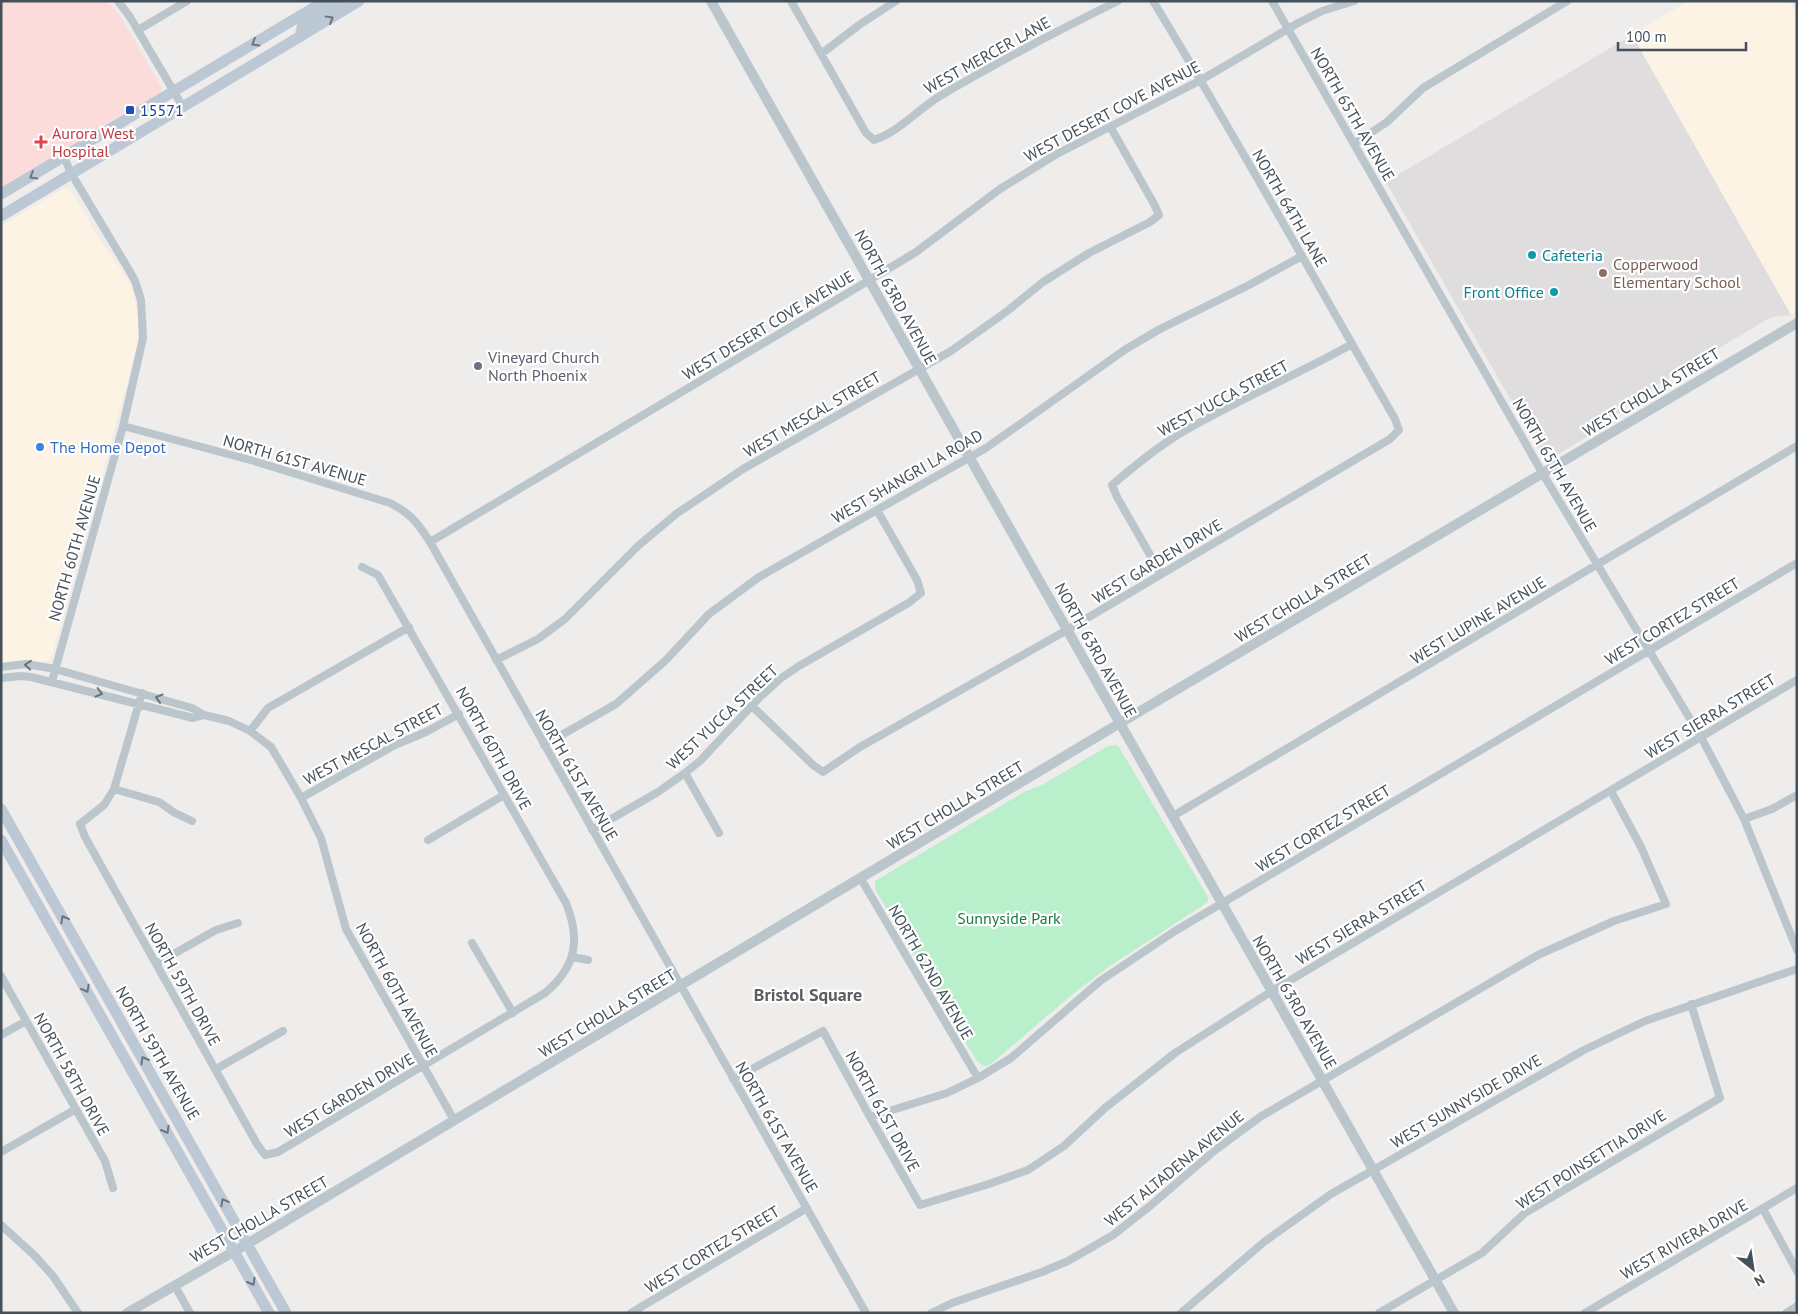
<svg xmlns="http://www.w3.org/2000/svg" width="1798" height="1314" font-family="'PT Sans',sans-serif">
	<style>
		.commercial { fill: #fcf3e4 }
		.education { fill: #e0ddde }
		.medical { fill: #fbdcdb }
		.green { fill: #b9efcb }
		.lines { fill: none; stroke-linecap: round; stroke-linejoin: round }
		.minor { stroke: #bac5cc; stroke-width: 8 }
		.tertiary { stroke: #bac5cc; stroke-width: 10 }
		.secondary { stroke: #bcc9d4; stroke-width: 11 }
		.oneway { stroke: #69757f }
		.oneway2 { stroke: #68747c }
		.transit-dot { fill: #1a4fb4; stroke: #fff; stroke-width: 2 }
		.health-dot { fill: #e0444e; stroke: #fff; stroke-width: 2 }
		.culture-dot { fill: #0f9aa8; stroke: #fff; stroke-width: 2 }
		.education-dot { fill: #8d6e63; stroke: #fff; stroke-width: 2 }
		.worship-dot { fill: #6b7280; stroke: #fff; stroke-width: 2 }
		.shop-dot { fill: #3f7fe0; stroke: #fff; stroke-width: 2 }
		.labels { text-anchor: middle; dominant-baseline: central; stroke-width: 4.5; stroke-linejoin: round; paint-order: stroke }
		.street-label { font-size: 16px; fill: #45515a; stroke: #fff }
		.transit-label { font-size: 16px; fill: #164399; stroke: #fff; text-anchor: start }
		.health-label { font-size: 16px; fill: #be3a42; stroke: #fff; text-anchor: start }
		.culture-label { font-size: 16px; fill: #0d838f; stroke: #fff; text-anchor: start }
		.education-label { font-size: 16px; fill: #785e54; stroke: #fff; text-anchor: start }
		.worship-label { font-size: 16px; fill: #5b616d; stroke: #fff; text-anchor: start }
		.shop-label { font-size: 16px; fill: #366cbe; stroke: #fff; text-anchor: start }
		.park-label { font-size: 16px; fill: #157b42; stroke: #fff }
		.neighbourhood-label { font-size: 18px; font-weight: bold; fill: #595d62; stroke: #fff }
	</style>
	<rect width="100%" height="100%" fill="#efecec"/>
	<path class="commercial" d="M1688 1H1789L1797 14V312L1791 315 1632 35Z
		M64 188 69 189 73 193 102 244 118 265 131 286 138 314V344L52 656 49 661 42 662 19 660 1 663V226Z"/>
	<path class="education" d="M1632 35 1791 315 1773 317 1768 319 1624 405 1613 421 1552 458H1544L1386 182Z"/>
	<path class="medical" d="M1 1H108L120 16 162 88 160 94 1 190Z"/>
	<path class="green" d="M1116 745 1119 747 1208 897V902L1107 968 1074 993 992 1063 986 1066 982 1065 976 1060 875 889V881L1024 792 1042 785 1108 746Z"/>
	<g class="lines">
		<path class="minor" d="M118 1 130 17 183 107
			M791 1 866 133 874 140C899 132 917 110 940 96 998 62 1057 31 1118 1
			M1272 1 1543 474 1701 737 1744 819 1797 950
			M138 30 187 1
			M821 54 859 25 896 1
			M1354 144 1387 122 1423 88 1567 1
			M123 426 254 461 390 503C410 513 418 523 430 542L866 1313
			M430 542 883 272 916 252 1000 189 1055 155 1201 80 1298 23 1322 11 1354 1
			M1161 574 1117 497 1112 485C1133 467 1155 449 1179 434 1235 401 1295 376 1352 344
			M496 660 538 639 565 619 638 546 676 514 743 469 951 351 1006 312 1043 282 1089 253 1150 222 1159 215 1154 204 1111 128
			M1 667 26 664 55 669 192 708 204 715 229 721 250 731 271 747 280 762 301 798 321 838 346 929 454 1120
			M1 678 21 676 31 677 193 718 204 715
			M52 681 123 426 143 338 141 300 135 281 129 270 71 173 64 157
			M142 693 114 789 104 805 80 824 85 837 257 1144 265 1155 278 1152 545 993C576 967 581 940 566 903L378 575 362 567
			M752 706 813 765 823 772 860 747 1067 630 1390 439 1399 430 1395 419C1315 280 1237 139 1153 1
			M250 731 268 708 409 627
			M544 745 616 704 665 661 709 614 759 577 986 448 1126 349 1160 329 1249 285 1302 256
			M685 773 719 833
			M114 789 159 802 175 813 192 821
			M301 798 395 745 426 732 459 714
			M1173 816 1797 446
			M1744 819 1772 809 1797 795
			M592 830 658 792 685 773 700 761 760 697 781 678 799 666 910 602 921 593 917 580 877 510
			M428 840 504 795
			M861 879 978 1078
			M472 943 513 1013
			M572 957 588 960
			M156 964 216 930 238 923
			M1 976 105 1161 113 1188
			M1 1035 26 1021
			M216 1069 283 1031
			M733 1079 823 1031 870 1117 920 1205 989 1184 1028 1170 1064 1146 1105 1108 1175 1053 1272 991 1797 680
			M870 1117 947 1093 978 1078 1011 1058 1100 981 1175 931 1797 563
			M1 1152 76 1109
			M1763 1209 1797 1271
			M1 1225 34 1255 53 1276 78 1313
			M175 1286 190 1313
			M631 1313 807 1208
			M931 1313 952 1303 1042 1272 1068 1261 1113 1235 1150 1206 1214 1151 1260 1117 1538 955 1614 921 1666 904 1641 847 1611 791
			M1181 1313 1264 1242 1331 1194 1584 1050 1645 1021 1797 969
			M1379 1313 1482 1253 1525 1213 1720 1098 1691 1004
			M1585 1313 1797 1188
			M1786 1313 1797 1306"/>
		<path class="tertiary" d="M711 1 1454 1313
			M127 1313 247 1244 1120 723 1797 323"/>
		<path class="secondary" d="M300 37 303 23 340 1
			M1 194 325 1
			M1 216 359 1
			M1 809 286 1313
			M1 840 269 1313"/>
	</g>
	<defs><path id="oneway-chevron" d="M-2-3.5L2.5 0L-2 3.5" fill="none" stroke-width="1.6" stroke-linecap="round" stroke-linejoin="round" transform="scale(1.25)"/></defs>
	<g class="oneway">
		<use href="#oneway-chevron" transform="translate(330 19) rotate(-31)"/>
		<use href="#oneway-chevron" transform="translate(255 43) rotate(149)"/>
		<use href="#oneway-chevron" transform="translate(33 176) rotate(149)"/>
		<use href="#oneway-chevron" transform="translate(64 919) rotate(-119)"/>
		<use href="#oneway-chevron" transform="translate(86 989) rotate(61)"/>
		<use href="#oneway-chevron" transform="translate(144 1060) rotate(-120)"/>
		<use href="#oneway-chevron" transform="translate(166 1130) rotate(60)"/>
		<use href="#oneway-chevron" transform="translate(224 1202) rotate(-119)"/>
		<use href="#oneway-chevron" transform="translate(252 1282) rotate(60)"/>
	</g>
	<g class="oneway2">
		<use href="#oneway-chevron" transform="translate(28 665) rotate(-175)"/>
		<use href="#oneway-chevron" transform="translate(99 693) rotate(14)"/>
		<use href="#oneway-chevron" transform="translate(159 698) rotate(-163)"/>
	</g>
	<rect class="transit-dot" x="125" y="105" width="10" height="10" rx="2.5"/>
	<path class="health-dot" d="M38.5 134.5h5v5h5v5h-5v5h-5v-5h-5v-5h5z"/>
	<g class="culture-dot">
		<circle cx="1532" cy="255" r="5"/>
		<circle cx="1554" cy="292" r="5"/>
	</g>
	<circle class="education-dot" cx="1603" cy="273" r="5"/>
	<circle class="worship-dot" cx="478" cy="366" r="5"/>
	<circle class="shop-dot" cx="40" cy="447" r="5"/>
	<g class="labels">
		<g class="street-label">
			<text transform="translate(987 55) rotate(-29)">WEST MERCER LANE</text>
			<text transform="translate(1112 111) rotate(-28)">WEST DESERT COVE AVENUE</text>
			<text transform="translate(1353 114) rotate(60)">NORTH 65TH AVENUE</text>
			<text transform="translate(1290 208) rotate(60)">NORTH 64TH LANE</text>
			<text transform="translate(896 297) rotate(61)">NORTH 63RD AVENUE</text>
			<text transform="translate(768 325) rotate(-31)">WEST DESERT COVE AVENUE</text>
			<text transform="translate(1651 392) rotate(-31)">WEST CHOLLA STREET</text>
			<text transform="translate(1223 398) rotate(-28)">WEST YUCCA STREET</text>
			<text transform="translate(812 414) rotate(-30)">WEST MESCAL STREET</text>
			<text transform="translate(295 460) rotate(16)">NORTH 61ST AVENUE</text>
			<text transform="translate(1555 465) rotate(60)">NORTH 65TH AVENUE</text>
			<text transform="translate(907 476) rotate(-30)">WEST SHANGRI LA ROAD</text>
			<text transform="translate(74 548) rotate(-74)">NORTH 60TH AVENUE</text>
			<text transform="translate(1157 561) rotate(-31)">WEST GARDEN DRIVE</text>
			<text transform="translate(1303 598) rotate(-31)">WEST CHOLLA STREET</text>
			<text transform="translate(1478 620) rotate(-31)">WEST LUPINE AVENUE</text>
			<text transform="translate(1672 621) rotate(-31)">WEST CORTEZ STREET</text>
			<text transform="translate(1096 650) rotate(61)">NORTH 63RD AVENUE</text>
			<text transform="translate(1710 716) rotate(-31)">WEST SIERRA STREET</text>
			<text transform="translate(722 717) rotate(-43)">WEST YUCCA STREET</text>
			<text transform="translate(373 744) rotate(-28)">WEST MESCAL STREET</text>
			<text transform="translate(494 748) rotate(61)">NORTH 60TH DRIVE</text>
			<text transform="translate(577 775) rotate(60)">NORTH 61ST AVENUE</text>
			<text transform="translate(955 805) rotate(-31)">WEST CHOLLA STREET</text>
			<text transform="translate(1323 828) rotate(-31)">WEST CORTEZ STREET</text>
			<text transform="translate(1361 922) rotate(-31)">WEST SIERRA STREET</text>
			<text transform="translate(931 972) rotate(60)">NORTH 62ND AVENUE</text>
			<text transform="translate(183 984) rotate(61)">NORTH 59TH DRIVE</text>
			<text transform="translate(397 990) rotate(61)">NORTH 60TH AVENUE</text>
			<text transform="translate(1295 1002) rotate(60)">NORTH 63RD AVENUE</text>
			<text transform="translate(607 1013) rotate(-31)">WEST CHOLLA STREET</text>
			<text transform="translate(158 1053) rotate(60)">NORTH 59TH AVENUE</text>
			<text transform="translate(72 1074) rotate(61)">NORTH 58TH DRIVE</text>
			<text transform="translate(349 1095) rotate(-31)">WEST GARDEN DRIVE</text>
			<text transform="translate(1466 1101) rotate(-30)">WEST SUNNYSIDE DRIVE</text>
			<text transform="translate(883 1111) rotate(61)">NORTH 61ST DRIVE</text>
			<text transform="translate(777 1127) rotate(60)">NORTH 61ST AVENUE</text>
			<text transform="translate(1591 1159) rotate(-32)">WEST POINSETTIA DRIVE</text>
			<text transform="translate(1174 1168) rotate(-39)">WEST ALTADENA AVENUE</text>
			<text transform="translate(259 1219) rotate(-30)">WEST CHOLLA STREET</text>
			<text transform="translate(1684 1239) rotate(-30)">WEST RIVIERA DRIVE</text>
			<text transform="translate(712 1249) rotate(-31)">WEST CORTEZ STREET</text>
		</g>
		<g class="transit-label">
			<text x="140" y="110">15571</text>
		</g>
		<g class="health-label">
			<text x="52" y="133">Aurora West<tspan x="52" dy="18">Hospital</tspan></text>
		</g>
		<g class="culture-label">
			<text x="1542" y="255">Cafeteria</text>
			<text x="1544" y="292" text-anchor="end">Front Office</text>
		</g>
		<g class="education-label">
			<text x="1613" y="264">Copperwood<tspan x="1613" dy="18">Elementary School</tspan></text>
		</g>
		<g class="worship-label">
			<text x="488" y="357">Vineyard Church<tspan x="488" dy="18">North Phoenix</tspan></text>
		</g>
		<g class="shop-label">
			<text x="50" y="447">The Home Depot</text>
		</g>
		<g class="park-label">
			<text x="1009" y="918">Sunnyside Park</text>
		</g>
		<g class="neighbourhood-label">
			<text x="808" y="994">Bristol Square</text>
		</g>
	</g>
	<rect width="1798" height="1314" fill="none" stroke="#45515a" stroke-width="5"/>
	<g transform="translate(1753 1269) rotate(150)" stroke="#ffffff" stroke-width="4" paint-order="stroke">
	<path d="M0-4L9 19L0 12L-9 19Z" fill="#45515a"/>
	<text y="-8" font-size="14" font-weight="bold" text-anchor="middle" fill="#45515a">N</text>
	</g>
	<path d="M1618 42v8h128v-8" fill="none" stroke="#45515a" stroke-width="2.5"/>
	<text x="1626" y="42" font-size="15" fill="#45515a" stroke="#ffffff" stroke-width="4" paint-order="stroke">100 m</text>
</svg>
